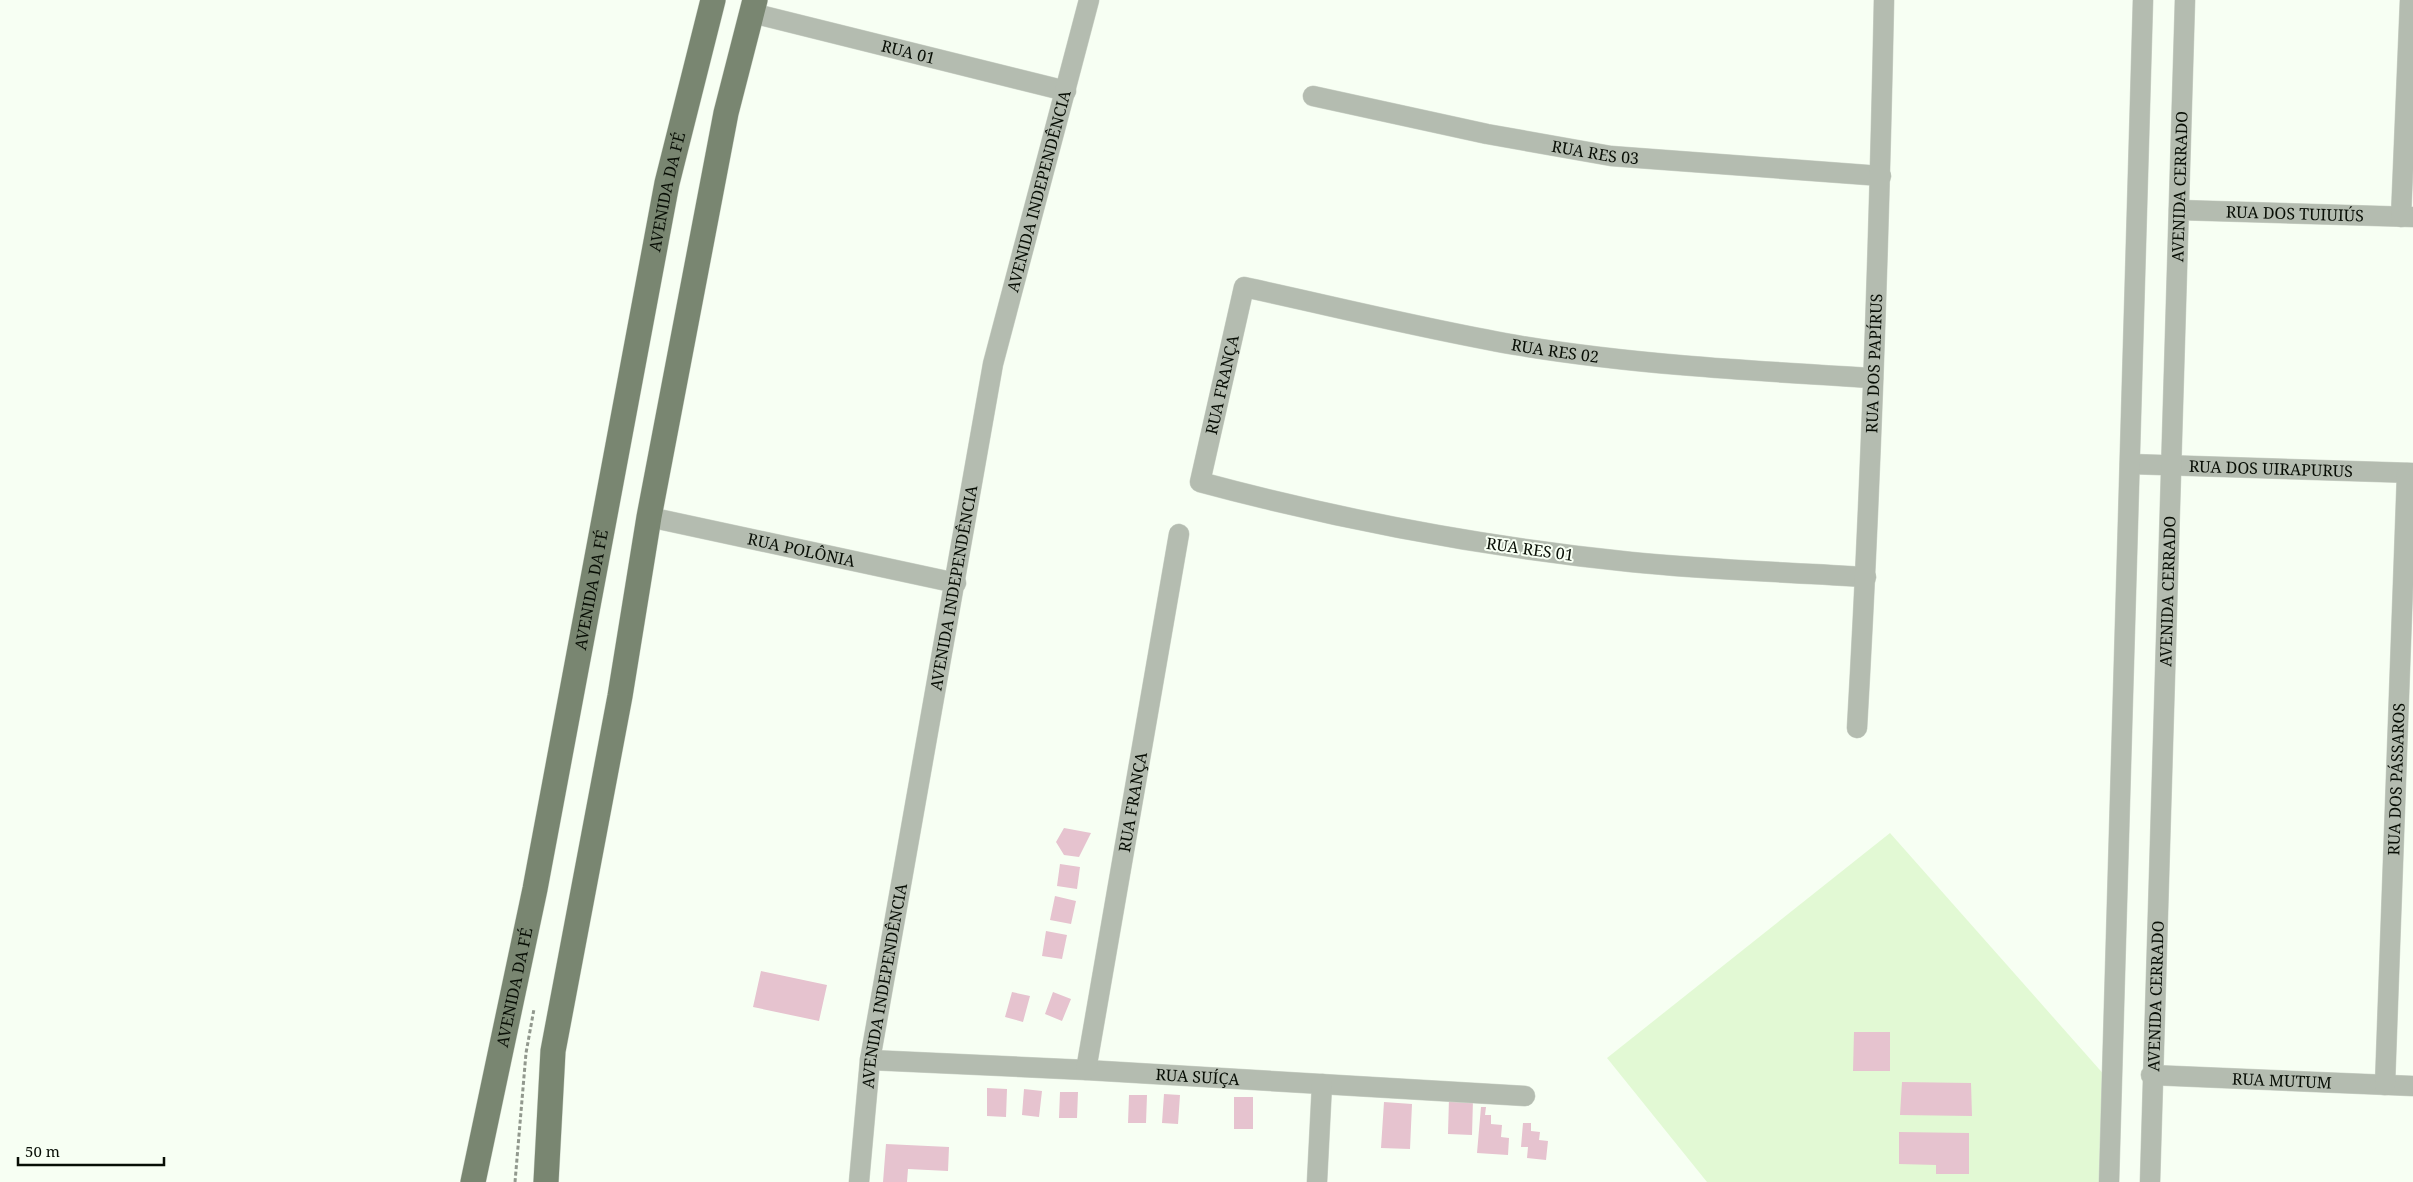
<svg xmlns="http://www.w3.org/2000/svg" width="2413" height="1182" font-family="'Noto Serif',serif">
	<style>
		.built { fill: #e2f9d4 }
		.building { fill: #e6c3cf }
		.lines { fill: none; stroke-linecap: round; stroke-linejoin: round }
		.minor-casing { stroke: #d1d8cd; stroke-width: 21 }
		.major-casing { stroke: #d1d8cd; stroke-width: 26 }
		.path { stroke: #91988d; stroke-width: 3; stroke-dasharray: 4 2.5; stroke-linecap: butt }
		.minor { stroke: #b4bcb0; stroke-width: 20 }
		.major { stroke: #798671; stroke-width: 25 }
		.labels { text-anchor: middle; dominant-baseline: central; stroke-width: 4; stroke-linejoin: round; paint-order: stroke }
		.street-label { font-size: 16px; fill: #080e05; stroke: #f7fff3 }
	</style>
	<rect width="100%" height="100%" fill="#f7fff3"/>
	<path class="built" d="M1890 833 2107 1078 2103 1182H1707L1607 1058Z"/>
	<path class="building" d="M1064 828 1091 833 1079 857 1064 855 1056 842Z
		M1060 864 1080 867 1077 889 1057 886Z
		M1055 896 1076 901 1071 924 1050 920Z
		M1046 931 1067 935 1062 959 1042 956Z
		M761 971 827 985 819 1021 753 1007Z
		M1012 992 1030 996 1023 1022 1005 1017Z
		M1053 992 1071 999 1062 1021 1045 1014Z
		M1854 1032H1890V1071H1853Z
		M1902 1082 1971 1083 1972 1116 1900 1115Z
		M987 1088 1007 1089 1006 1117 987 1116Z
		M1024 1089 1042 1091 1039 1117 1022 1115Z
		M1060 1092H1078L1077 1118H1059Z
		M1164 1094 1180 1095 1178 1124 1162 1123Z
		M1129 1095H1147L1146 1123H1128Z
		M1234 1097H1253V1129H1234Z
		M1449 1098 1473 1099 1472 1135 1448 1134Z
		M1384 1102 1412 1104 1410 1149 1381 1148Z
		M1481 1107H1486L1485 1115H1491V1124L1502 1125 1501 1137 1509 1138 1508 1155 1477 1153Z
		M1523 1123H1531V1131L1540 1132 1539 1140 1548 1141 1546 1160 1527 1158 1528 1147H1521Z
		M1899 1132 1969 1133V1174H1936V1165L1899 1164Z
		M886 1144 949 1147 948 1171 908 1169 907 1182H883Z"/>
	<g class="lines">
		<g class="minor-casing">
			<g id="minor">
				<path id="s1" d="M752 13 1066 91"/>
				<path id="s2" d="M1313 96 1487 134 1611 156 1881 176"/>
				<path id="s3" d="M2179 210 2413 217"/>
				<path d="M2401 217 2410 0"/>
				<path id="s4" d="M2130 464 2413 473"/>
				<path id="s5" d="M649 517 956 583"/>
				<path id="s6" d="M1866 577C1788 572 1709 570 1631 562 1485 547 1341 520 1200 482L1244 287C1337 307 1428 330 1522 346 1638 365 1756 371 1873 378"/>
				<path id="s7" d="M1857 728C1871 485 1879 243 1884 0"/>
				<path id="s8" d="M870 1060 1086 1070 1525 1096"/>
				<path id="s9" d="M1086 1070 1179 534"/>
				<path id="s10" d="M2151 1075 2413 1086"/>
				<path id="s11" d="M2385 1085 2407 473"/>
				<path id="s12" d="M859 1182 870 1060 993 364 1089 0"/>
				<path d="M1317 1182 1322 1084"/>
				<path d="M2109 1182 2143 0"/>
				<path id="s13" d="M2150 1182 2185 0"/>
			</g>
		</g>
		<g class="major-casing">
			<g id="major">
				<path id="s14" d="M473 1182 535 889 667 183 713 0"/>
				<path d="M546 1182 553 1051 620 696 649 517 726 113 755 0"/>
			</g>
		</g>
		<path class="path" d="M515 1182 526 1053 534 1009"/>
		<use href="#minor" class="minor"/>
		<use href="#major" class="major"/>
	</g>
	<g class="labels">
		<g class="street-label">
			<text stroke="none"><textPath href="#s1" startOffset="161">RUA 01</textPath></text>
			<text stroke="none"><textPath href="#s2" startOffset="288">RUA RES 03</textPath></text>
			<text stroke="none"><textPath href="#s13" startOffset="996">AVENIDA CERRADO</textPath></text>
			<text stroke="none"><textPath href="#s12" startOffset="1008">AVENIDA INDEPENDÊNCIA</textPath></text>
			<text stroke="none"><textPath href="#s14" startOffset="1009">AVENIDA DA FÉ</textPath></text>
			<text stroke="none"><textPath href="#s3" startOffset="116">RUA DOS TUIUIÚS</textPath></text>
			<text stroke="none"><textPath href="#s6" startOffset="1192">RUA RES 02</textPath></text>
			<text stroke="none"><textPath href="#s7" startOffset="365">RUA DOS PAPÍRUS</textPath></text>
			<text stroke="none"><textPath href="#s6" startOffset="774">RUA FRANÇA</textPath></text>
			<text stroke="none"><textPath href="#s4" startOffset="141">RUA DOS UIRAPURUS</textPath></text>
			<text transform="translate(1530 549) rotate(8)">RUA RES 01</text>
			<text stroke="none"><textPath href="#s5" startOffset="156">RUA POLÔNIA</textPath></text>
			<text stroke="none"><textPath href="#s12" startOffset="602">AVENIDA INDEPENDÊNCIA</textPath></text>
			<text stroke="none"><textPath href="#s14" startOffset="604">AVENIDA DA FÉ</textPath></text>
			<text stroke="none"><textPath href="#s13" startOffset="591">AVENIDA CERRADO</textPath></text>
			<text stroke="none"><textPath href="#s11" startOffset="306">RUA DOS PÁSSAROS</textPath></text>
			<text stroke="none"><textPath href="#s9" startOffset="272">RUA FRANÇA</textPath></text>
			<text stroke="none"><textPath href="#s12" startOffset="198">AVENIDA INDEPENDÊNCIA</textPath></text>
			<text stroke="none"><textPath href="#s14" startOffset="199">AVENIDA DA FÉ</textPath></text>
			<text stroke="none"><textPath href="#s13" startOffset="186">AVENIDA CERRADO</textPath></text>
			<text stroke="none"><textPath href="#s8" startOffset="328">RUA SUÍÇA</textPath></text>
			<text stroke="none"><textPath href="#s10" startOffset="131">RUA MUTUM</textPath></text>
		</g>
	</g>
	<path d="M18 1157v8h146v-8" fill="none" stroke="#080e05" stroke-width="2.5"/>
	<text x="25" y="1157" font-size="15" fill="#080e05" stroke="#f7fff3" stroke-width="4" paint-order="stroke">50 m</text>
</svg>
